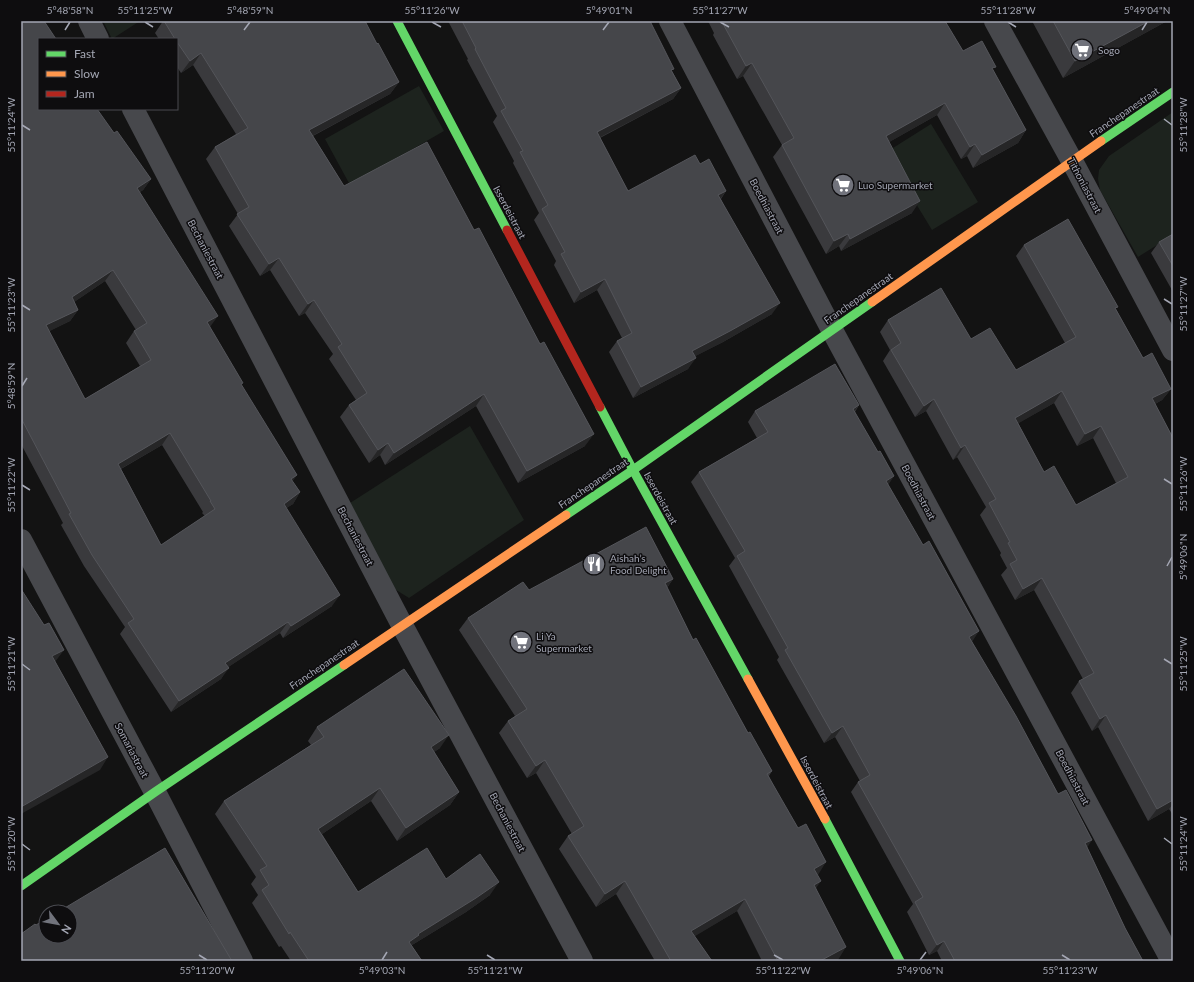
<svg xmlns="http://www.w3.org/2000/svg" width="1194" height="982" font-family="Lato,sans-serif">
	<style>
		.green { fill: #1d231e }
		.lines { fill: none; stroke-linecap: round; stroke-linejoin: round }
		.street { stroke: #47484c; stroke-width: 22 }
		.fast { stroke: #63d668; stroke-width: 9 }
		.slow { stroke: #ff974d; stroke-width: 9 }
		.jam { stroke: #b3261e; stroke-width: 9 }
		.wall { fill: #3a3a3d; fill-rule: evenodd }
		.shaded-wall { fill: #262627 }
		.building { fill: #45464a; stroke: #54555a; fill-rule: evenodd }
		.ticks { fill: none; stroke: #a4a7b4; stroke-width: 1.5 }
		.labels { text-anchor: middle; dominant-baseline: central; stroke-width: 3; stroke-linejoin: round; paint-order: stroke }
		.poi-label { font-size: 10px; fill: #a4a7b4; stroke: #0e0d0f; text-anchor: start }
		.street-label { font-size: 10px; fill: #a4a7b4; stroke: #0e0d0f }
		.neatline { fill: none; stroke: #a4a7b4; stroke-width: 1.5 }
		.ticks-label { font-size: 10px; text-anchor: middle; fill: #a4a7b4 }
	</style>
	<rect width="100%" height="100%" fill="#131313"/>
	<path class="green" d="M103 21H140L112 39Z
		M419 86 444 131 350 185 325 139Z
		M1173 112V235L1138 257 1100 190 1098 179 1099 170 1109 156Z
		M931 124 978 202 932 230 885 153Z
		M470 426 524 520 409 598 393 588 350 503Z"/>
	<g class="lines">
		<path class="street" d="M89 21 98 39
			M670 21 832 330 1172 961
			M995 21 1072 161 1173 350
			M133 109 402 625 582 961
			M21 540 155 792 242 961"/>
		<path class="fast" d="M397 21 507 230
			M1101 141 1173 92
			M600 407 633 470 748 679
			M566 515 633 470 872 302
			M825 819 900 961
			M21 886 155 792 344 665"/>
		<path class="slow" d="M872 302 1101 141
			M344 665 566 515
			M748 679 825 819"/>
		<path class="jam" d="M507 230 600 407"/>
	</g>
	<path class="wall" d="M21 21 39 39 151 179 143 190 140 192 210 327 241 385 297 475 292 481 300 492 293 504 286 508 332 606 283 638 280 633 228 667 221 679 171 712 120 634 125 627 84 566 61 525 63 523 21 444ZM105 281 136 330 134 331 126 343 140 366 85 399 49 331 70 321 78 310 74 302ZM162 445 203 512 202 513 205 516 161 545 121 469Z
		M163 21 377 44 399 82 390 94 313 136 344 186 585 446 518 483 476 406 385 465 380 455 369 463 340 417 349 405 356 400 329 359 333 354 305 313 299 316 270 270 260 276 229 226 238 214 206 159 215 147 236 134 193 65 181 73 177 67V39H159L155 33Z
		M448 21H650L672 71 681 88 673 99 600 138 628 191 700 164 726 191 721 199 772 314 723 342 695 356 688 369 633 398 609 352 617 341 622 338 597 290 574 303 554 265 556 261 534 220 539 213 513 163 514 161 493 122 497 116 467 60 468 59Z
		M708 21H945L963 51 993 70 1026 130 1018 143 973 168 967 156 961 159 937 115 889 142 912 213 841 251 839 246 826 254 773 157 782 145 743 76 737 79 713 35 714 33Z
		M1032 21H1167L1063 78Z
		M1173 234V289L1172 290 1151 253 1159 242Z
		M1024 245 1116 309 1143 358 1171 389 1162 400 1155 404 1173 438V815L1169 809 1148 821 1098 727 1092 731 1071 693 1079 681 1083 679 1034 590 1015 600 1001 575 1007 568 1000 555 1001 553 980 515 986 507 957 457 953 460 926 411 915 417 883 361 890 350 880 332 888 320 971 339 1016 370 1065 343 1016 256ZM1054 403 1077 446 1093 438 1116 483 1076 505 1044 472 1018 423Z
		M859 405 855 412 888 485 972 642 1087 847 1125 928 1143 961H942L937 951 929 955 907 912 913 904 851 792 858 782 860 781 835 737 824 743 777 660 779 657 729 566 735 558 691 482 699 472 757 438 748 422 755 411Z
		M673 579 667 588 693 640 748 733 772 771 769 776 817 875 816 888 838 960 835 961H762L737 911 694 936 712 961H655L616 894 596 907 559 849 568 836 572 834 536 773 527 778 499 733 508 721 515 716 459 630 468 618 529 590Z
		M317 727 440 748 434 752 459 792 450 805 397 841 371 801 322 834 358 892 446 879 490 895 466 912 412 945V946L422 961H291L281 946 279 947 252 903 258 895 251 884 256 877 215 814 224 801 311 745 308 741Z"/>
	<path class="shaded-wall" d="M1149 21H1167L1063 78 1075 61Z
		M201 53 193 65 181 73 190 61Z
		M752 63 743 76 737 79 746 66Z
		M399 82 390 94 301 142 309 130Z
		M681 88 673 99 589 143 597 132Z
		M945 103 937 115 877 149 886 136Z
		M1026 130 1018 143 973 168 982 155Z
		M975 144 967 156 961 159 970 147Z
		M151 179 143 190 129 200 137 188Z
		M726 191 718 202V195Z
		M920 201 912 213 841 251 850 239Z
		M848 234 839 246 826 254 834 241Z
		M279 258 270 270 260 276 269 264Z
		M113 270 105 281 64 309 72 297Z
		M605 279 597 290 574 303 581 292Z
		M314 300 305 313 299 316 308 304Z
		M780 303 772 314 723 342 684 362 692 351Z
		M78 310 70 321 38 337 46 325Z
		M218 316 210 327 207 322Z
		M696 358 688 369 633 398 641 387Z
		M1171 389 1162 400 1144 410 1152 398Z
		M1062 391 1054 403 1007 430 1015 418Z
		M484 394 476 406 385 465 394 453Z
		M934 399 926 411 915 417 924 406Z
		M859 405 851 416 853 409Z
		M1101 426 1093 438 1077 446 1085 434Z
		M170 433 162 445 110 475 118 464Z
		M594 434 585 446 518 483 527 471Z
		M388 443 380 455 369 463 378 450Z
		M965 445 957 457 953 460 961 448Z
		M297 475 289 486 291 479Z
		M894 476 887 487 886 481Z
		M300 492 293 504 276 515 284 504Z
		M1042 578 1034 590 1015 600 1023 589Z
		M673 579 664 592 665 583Z
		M340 595 332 606 283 638 291 626Z
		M288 622 280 633 218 674 225 663Z
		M979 631 972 642 969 637Z
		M64 650 55 662 52 656Z
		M229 668 221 679 171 712 179 701Z
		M1106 715 1098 727 1092 731 1100 719Z
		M843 726 835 737 824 743 832 733Z
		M449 735 440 748 422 760 431 747Z
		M108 757 100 770 21 814V807Z
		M545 760 536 773 527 778 536 766Z
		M380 788 371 801 309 843 318 829Z
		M459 792 450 805 397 841 406 828Z
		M1173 800V804L1169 809 1148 821 1157 809Z
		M1092 840 1085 851V843Z
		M826 862 818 875 805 882 814 869Z
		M625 881 616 894 596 907 605 894Z
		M821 881 812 894 814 885Z
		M499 882 490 895 466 912 412 945 410 948 409 942 418 934Z
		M745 899 737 911 682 944 691 931Z
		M944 941 937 951 929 955 937 945Z
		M846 947 838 960 835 961H820Z"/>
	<path class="building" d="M21 21H44L56 39H39V109H97L114 133 117 131 151 179 137 188 218 316 207 322 243 383 241 384 297 475 291 479 300 492 284 504 340 595 291 626 288 622 225 663 229 668 179 701 128 623 134 619 92 555 69 514 71 513 21 418ZM113 270 147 323 134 331 151 360 85 399 46 325 78 310 72 297ZM170 433 211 501H210L215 509 161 545 118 464Z
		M164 21H365L377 44 378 43 399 82 309 130 344 186 427 142 474 230 479 228 540 344 544 342 594 434 527 471 484 394 394 453 388 443 378 450 349 405 367 393 338 347 342 344 314 300 308 304 279 258 269 264 237 214 249 207 215 147 248 128 201 53 190 61 177 42V39H175Z
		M462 21H650L674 69 671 70 681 88 597 132 628 191 695 155 700 164 709 159 726 191 718 195 780 303 730 331 692 351 696 358 641 387 617 341 632 333 605 279 581 292 561 254 565 252 542 209 548 205 520 152 523 151 501 111 506 108 475 49 476 48Z
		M723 21H945L963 51 982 41 996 67 992 68 1026 130 982 155 975 144 970 147 945 103 886 136 920 201 850 239 848 234 834 241 782 145 794 138 752 63 746 66 722 22Z
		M1053 21H1149L1075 61Z
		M1068 219 1118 307 1115 308 1143 358 1152 353 1171 389 1152 398 1173 438V800L1157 809 1106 715 1100 719 1079 681 1094 673 1042 578 1023 589 1010 564 1017 560 1008 543 1010 542 989 503 996 499 965 445 961 448 934 399 924 406 891 350 901 343 888 320 941 288 971 339 990 328 1016 370 1076 337 1024 245ZM1062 391 1085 434 1101 426 1128 477 1076 505 1054 466 1044 472 1015 418Z
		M1173 234V266L1159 242Z
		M835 364 859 405 853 409 878 452 880 451 894 476 886 481 923 545 929 541 979 631 969 637 1016 716 1058 794 1066 790 1092 840 1085 843 1125 928 1143 961H955L944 941 937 945 915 902 923 897 858 782 870 775 843 726 832 733 785 650 788 648 737 556 745 551 699 472 768 432 755 411Z
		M646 527 673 579 665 583 693 640 696 638 748 733 750 732 772 771 767 774 798 828 806 824 826 862 814 869 821 881 814 885 846 947 820 961H778L745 899 691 931 712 961H671L625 881 605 894 568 836 584 826 545 760 536 766 508 721 527 709 468 618 523 582 529 590Z
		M21 589 44 625 49 623 64 650 52 656 108 757 21 807Z
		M404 669 449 735 431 747 459 792 406 828 380 788 318 829 358 892 427 848 446 879 480 854 499 882 476 898 418 934 419 935 409 942 422 961H309L290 932 289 934 262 890 269 885 260 870 267 866 224 801 324 737 317 727Z
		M165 848 232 961H21V934L35 924 36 925 46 919V936H70V912H58Z"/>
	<path class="ticks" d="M145 22 153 27M432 22 441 27M720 22 729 27M1008 22 1016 27M65 30 70 22M244 30 250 22M603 30 609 22M1142 30 1147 22M1164 119 1172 125M22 125 30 130M1164 299 1172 304M22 305 30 310M22 386 27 378M1164 479 1172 484M22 485 30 490M1167 566 1172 557M1164 659 1172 664M22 664 30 670M1164 838 1172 844M22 844 30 850M199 955 207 960M487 955 495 960M774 955 783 960M1062 955 1070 960M382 960 387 952M920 960 926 952"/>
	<defs>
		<g id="supermarket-disc" transform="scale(1.15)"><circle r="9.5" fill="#71737c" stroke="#0e0d0f"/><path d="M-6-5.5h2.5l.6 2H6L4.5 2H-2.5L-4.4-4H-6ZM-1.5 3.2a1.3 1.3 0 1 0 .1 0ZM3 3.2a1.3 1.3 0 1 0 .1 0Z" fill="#fff"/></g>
		<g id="restaurant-disc" transform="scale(1.15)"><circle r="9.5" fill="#71737c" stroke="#0e0d0f"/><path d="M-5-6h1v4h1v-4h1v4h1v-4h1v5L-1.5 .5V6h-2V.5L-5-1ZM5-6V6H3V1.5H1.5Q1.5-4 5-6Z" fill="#fff"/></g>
	</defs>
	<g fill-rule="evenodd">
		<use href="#supermarket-disc" x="1082" y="50"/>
		<use href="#supermarket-disc" x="843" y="185"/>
		<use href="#restaurant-disc" x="594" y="564"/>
		<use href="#supermarket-disc" x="521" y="642"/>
	</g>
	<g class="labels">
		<g class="poi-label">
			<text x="1098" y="50">Sogo</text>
			<text x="858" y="185">Luo Supermarket</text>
			<text x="610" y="558">Aishah’s<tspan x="610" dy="12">Food Delight</tspan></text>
			<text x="536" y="636">Li Ya<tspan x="536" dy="12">Supermarket</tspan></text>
		</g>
		<g class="street-label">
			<text transform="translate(1124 112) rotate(-34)">Franchepanestraat</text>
			<text transform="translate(1085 185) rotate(62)">Tithoniastraat</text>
			<text transform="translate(767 206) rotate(62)">Boedhiastraat</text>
			<text transform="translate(510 212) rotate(62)">Isserdeistraat</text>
			<text transform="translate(206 249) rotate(62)">Bechaniestraat</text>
			<text transform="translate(858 298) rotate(-35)">Franchepanestraat</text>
			<text transform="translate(593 483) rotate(-34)">Franchepanestraat</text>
			<text transform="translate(919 492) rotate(62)">Boedhiastraat</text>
			<text transform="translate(661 498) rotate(61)">Isserdeistraat</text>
			<text transform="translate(356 536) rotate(62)">Bechaniestraat</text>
			<text transform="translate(324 664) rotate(-34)">Franchepanestraat</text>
			<text transform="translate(132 750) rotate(62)">Somariastraat</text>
			<text transform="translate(1073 777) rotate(62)">Boedhiastraat</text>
			<text transform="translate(817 782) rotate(62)">Isserdeistraat</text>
			<text transform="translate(508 822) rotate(62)">Bechaniestraat</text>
		</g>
	</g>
	<rect width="1194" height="982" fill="none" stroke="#0e0d0f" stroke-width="44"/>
	<rect x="38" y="38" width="140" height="72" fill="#0e0d0f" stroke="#4a4b51"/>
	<rect x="46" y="51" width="20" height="6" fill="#63d668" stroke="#4a4b51"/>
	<text x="74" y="58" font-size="12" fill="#a4a7b4">Fast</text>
	<rect x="46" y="71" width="20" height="6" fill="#ff974d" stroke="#4a4b51"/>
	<text x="74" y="78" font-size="12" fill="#a4a7b4">Slow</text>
	<rect x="46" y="91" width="20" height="6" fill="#b3261e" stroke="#4a4b51"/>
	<text x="74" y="98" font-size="12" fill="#a4a7b4">Jam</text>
	<g transform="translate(58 924) rotate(122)"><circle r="19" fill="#0e0d0f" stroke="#4a4b51"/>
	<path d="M0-3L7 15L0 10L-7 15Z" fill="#71737c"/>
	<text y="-6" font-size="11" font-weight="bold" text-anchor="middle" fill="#a4a7b4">N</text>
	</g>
	<rect x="22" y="22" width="1150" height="938" class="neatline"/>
	<g class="ticks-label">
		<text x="70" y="14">5°48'58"N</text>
		<text x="145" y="14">55°11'25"W</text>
		<text x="250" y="14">5°48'59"N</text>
		<text x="432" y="14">55°11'26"W</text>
		<text x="609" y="14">5°49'01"N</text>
		<text x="720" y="14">55°11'27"W</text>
		<text x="1008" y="14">55°11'28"W</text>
		<text x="1147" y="14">5°49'04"N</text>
		<text transform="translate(1183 125) rotate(-90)" y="4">55°11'28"W</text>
		<text transform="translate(11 125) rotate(-90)" y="4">55°11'24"W</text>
		<text transform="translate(1183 304) rotate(-90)" y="4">55°11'27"W</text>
		<text transform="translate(11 305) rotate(-90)" y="4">55°11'23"W</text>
		<text transform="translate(11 386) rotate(-90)" y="4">5°48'59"N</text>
		<text transform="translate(1183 484) rotate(-90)" y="4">55°11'26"W</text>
		<text transform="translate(11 485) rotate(-90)" y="4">55°11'22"W</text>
		<text transform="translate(1183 557) rotate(-90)" y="4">5°49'06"N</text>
		<text transform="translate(1183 664) rotate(-90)" y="4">55°11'25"W</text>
		<text transform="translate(11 664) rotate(-90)" y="4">55°11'21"W</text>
		<text transform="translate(1183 844) rotate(-90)" y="4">55°11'24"W</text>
		<text transform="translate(11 844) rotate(-90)" y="4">55°11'20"W</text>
		<text x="207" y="974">55°11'20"W</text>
		<text x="382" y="974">5°49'03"N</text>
		<text x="495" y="974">55°11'21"W</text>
		<text x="783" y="974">55°11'22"W</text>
		<text x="920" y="974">5°49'06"N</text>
		<text x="1070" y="974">55°11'23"W</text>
	</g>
</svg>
